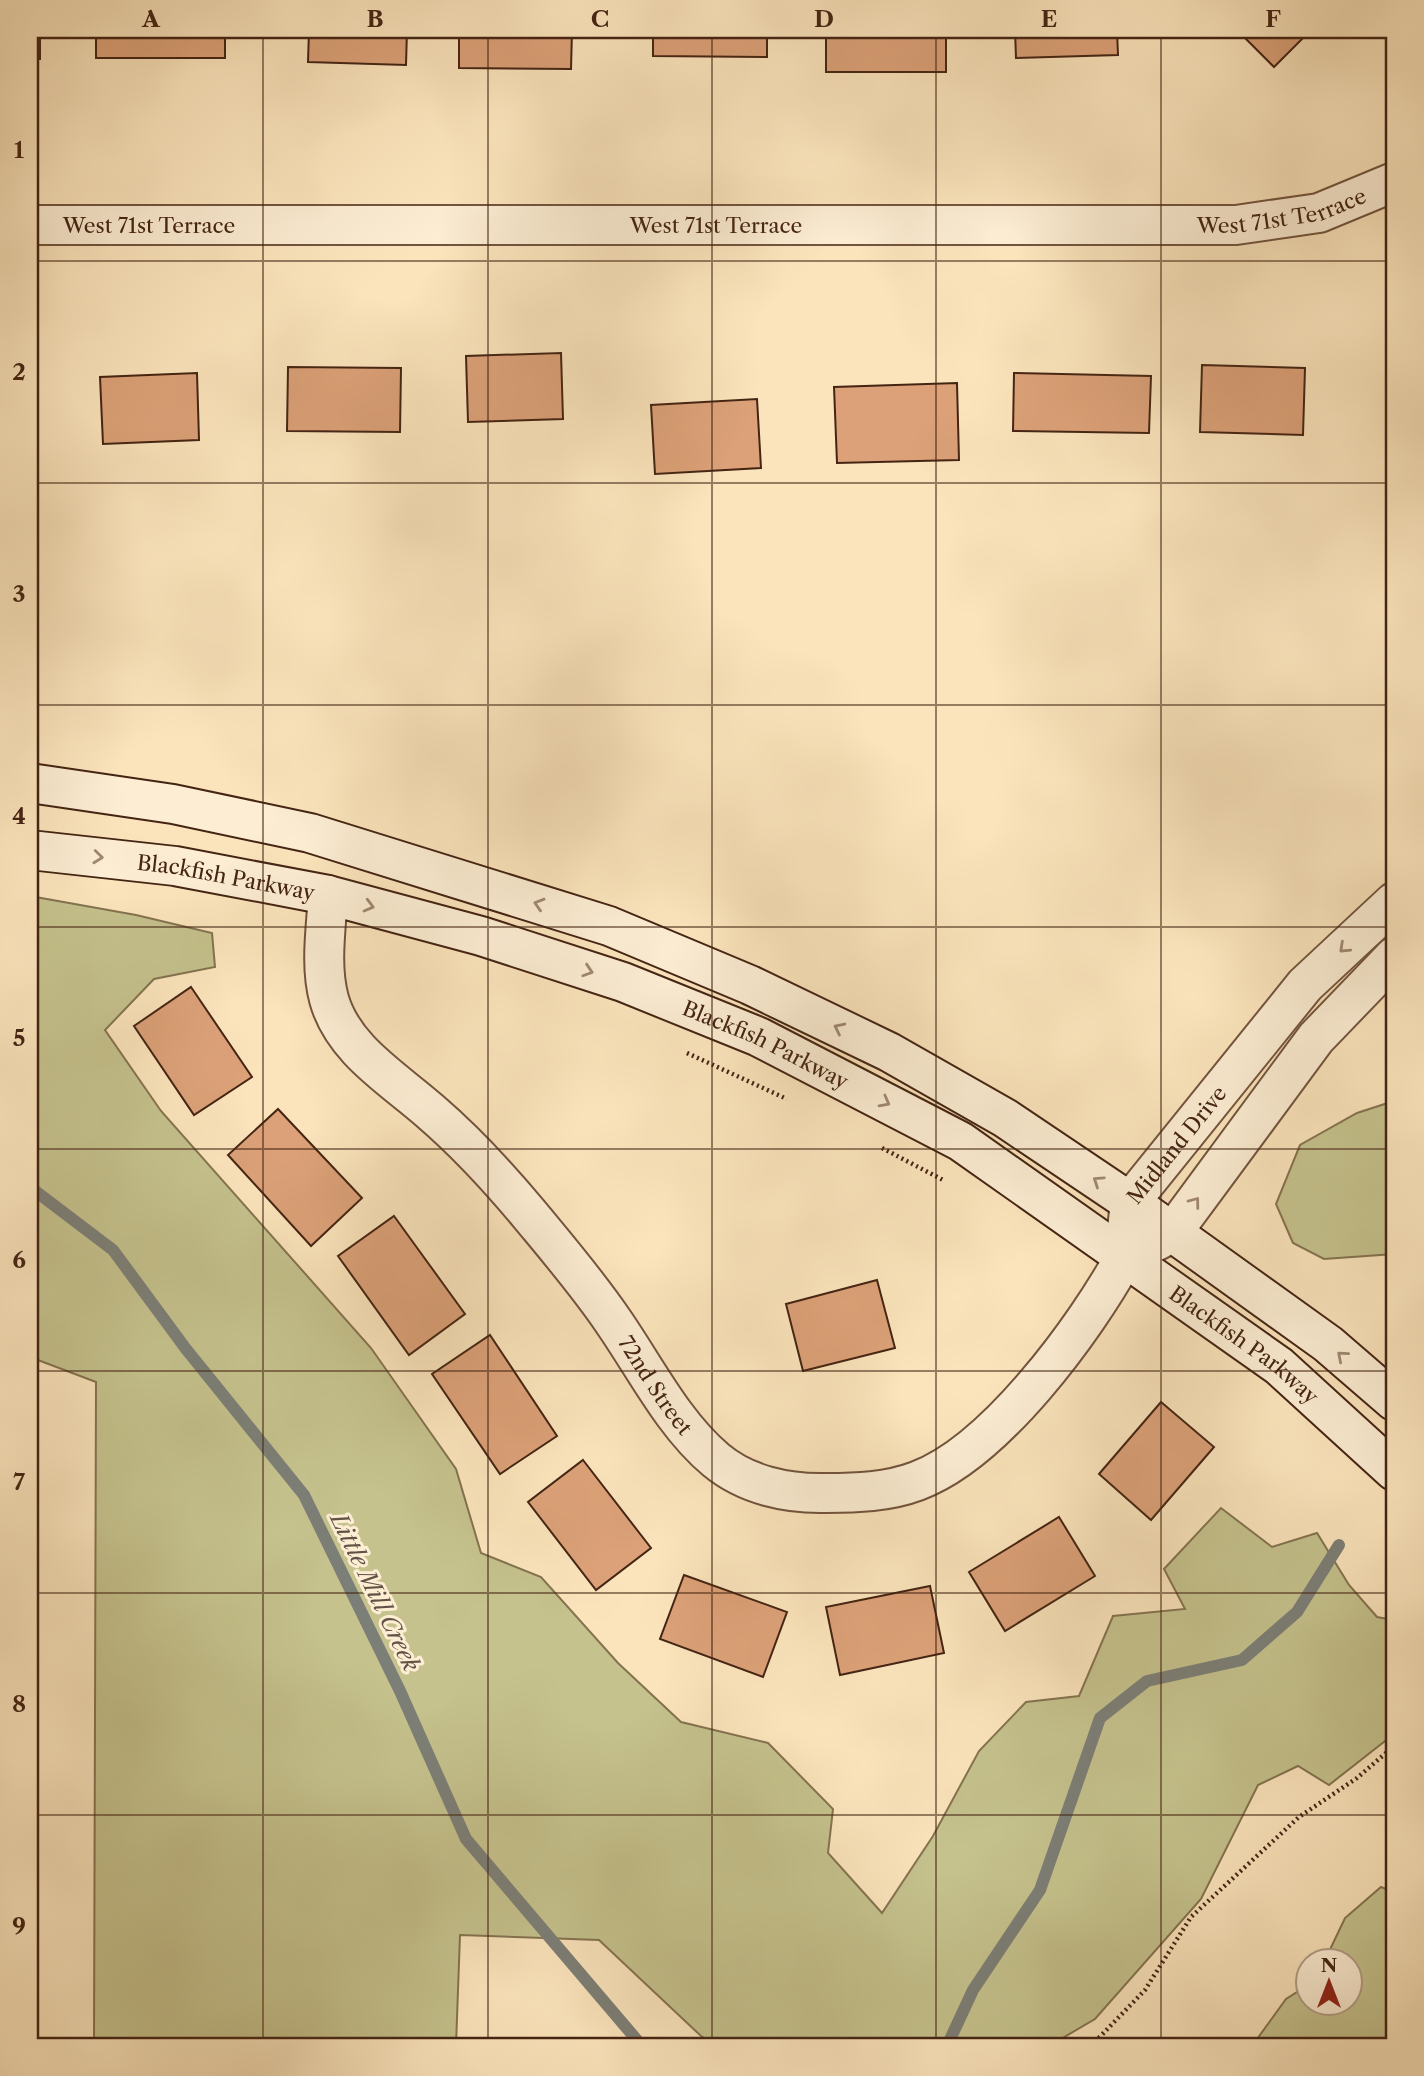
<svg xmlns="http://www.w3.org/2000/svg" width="1424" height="2076" font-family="'Libre Caslon Text',serif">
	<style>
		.green { fill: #c5c28d; stroke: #847350; stroke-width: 2 }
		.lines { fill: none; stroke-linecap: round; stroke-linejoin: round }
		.stream { stroke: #7c7f77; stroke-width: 12 }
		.building { fill: #dca178; stroke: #442413; stroke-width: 2 }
		.minor-casing { stroke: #72543d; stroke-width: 42 }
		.tertiary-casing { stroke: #72543d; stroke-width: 42 }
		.secondary-casing { stroke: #442413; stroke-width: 42 }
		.path { stroke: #442413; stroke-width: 4.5; stroke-dasharray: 2 3.5; stroke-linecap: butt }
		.minor { stroke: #fcedd3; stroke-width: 38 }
		.tertiary { stroke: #fcedd3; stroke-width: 38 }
		.secondary { stroke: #fcedd3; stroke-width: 38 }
		.oneway { stroke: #a08873 }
		.grid { fill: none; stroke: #442413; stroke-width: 2; stroke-opacity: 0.55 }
		.labels { text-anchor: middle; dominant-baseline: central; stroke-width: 6; stroke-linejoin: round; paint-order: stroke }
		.street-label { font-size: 21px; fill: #442413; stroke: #fcedd3 }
		.water-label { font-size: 23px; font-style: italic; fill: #605245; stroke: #fcedd3 }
		.neatline { fill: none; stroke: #442413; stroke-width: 2.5 }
		.grid-label { font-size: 23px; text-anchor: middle; font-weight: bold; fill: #442413 }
	</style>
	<rect width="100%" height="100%" fill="#fbe4bc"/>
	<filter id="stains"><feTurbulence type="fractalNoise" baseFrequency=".00286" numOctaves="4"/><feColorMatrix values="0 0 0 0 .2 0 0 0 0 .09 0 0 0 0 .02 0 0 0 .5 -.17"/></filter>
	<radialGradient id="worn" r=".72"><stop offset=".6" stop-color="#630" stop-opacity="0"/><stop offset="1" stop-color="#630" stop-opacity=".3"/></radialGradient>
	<path class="green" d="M30 896 136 915 212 933 215 967 154 979 105 1030 161 1111 371 1348 456 1469 481 1553 541 1577 618 1663 681 1722 768 1743 833 1809 828 1853 882 1913 933 1836 979 1751 1026 1702 1079 1696 1113 1616 1185 1609 1164 1569 1221 1508 1272 1547 1317 1533 1349 1585 1377 1617 1394 1620V1734L1329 1785 1298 1766 1258 1785 1201 1899 1095 2019 1049 2046H718L701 2036 599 1940 460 1935 456 2046H94L96 1382 30 1357Z
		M1394 1101V1254L1324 1259 1293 1243 1276 1204 1300 1145 1357 1113Z
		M1381 1887 1394 1892V2046H1252L1286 1999 1308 1985V2002H1350V1960H1325L1345 1918Z"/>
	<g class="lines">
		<path class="stream" d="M30 1187 113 1250 186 1349 304 1495 400 1691 466 1839 642 2046
			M947 2046 973 1990 1040 1890 1100 1718 1147 1681 1242 1660 1297 1612 1339 1545"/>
	</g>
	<path class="building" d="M30 30H40V59H30Z
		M96 30H225V58H96Z
		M309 30H407L406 65 308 62Z
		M459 30H572L571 69 459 68Z
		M653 30H767V57L653 56Z
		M826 30H946V72H826Z
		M1015 30H1117L1118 55 1016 58Z
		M1237 30H1311L1274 67Z
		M561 353 563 419 468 422 466 356Z
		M1202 365 1305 368 1303 435 1200 432Z
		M288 367 401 368 400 432 287 431Z
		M197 373 199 440 103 444 100 377Z
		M1014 373 1151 376 1149 433 1013 431Z
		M957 383 959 460 837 463 834 387Z
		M757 399 761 468 655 474 651 405Z
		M191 987 252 1077 194 1115 134 1026Z
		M278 1109 362 1198 311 1246 228 1155Z
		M394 1216 465 1314 409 1355 338 1256Z
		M877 1280 895 1348 803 1371 786 1304Z
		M490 1335 557 1436 500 1474 432 1374Z
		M1161 1402 1214 1447 1151 1520 1099 1474Z
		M583 1460 651 1548 596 1590 528 1502Z
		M1059 1517 1095 1576 1005 1631 969 1572Z
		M684 1575 787 1612 763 1677 660 1639Z
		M930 1586 944 1653 840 1675 826 1607Z"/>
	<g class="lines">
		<g class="minor-casing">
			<g id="minor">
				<path id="s1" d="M30 225H1236L1319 213 1394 182"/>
				<path id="s2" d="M328 895C326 929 320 966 329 999 343 1050 394 1079 431 1112 467 1143 499 1178 529 1214 558 1249 588 1284 613 1321 645 1367 673 1424 716 1460 746 1485 787 1494 826 1493 856 1493 888 1492 917 1481 995 1452 1085 1329 1124 1258"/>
			</g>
		</g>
		<g class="tertiary-casing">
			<g id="tertiary">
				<path d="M1145 1247 1172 1233 1316 1038 1394 957"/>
				<path id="s3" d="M1124 1258 1130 1202 1305 985 1394 902"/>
			</g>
		</g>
		<g class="secondary-casing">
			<g id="secondary">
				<path d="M30 783 173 804 310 833 609 926 750 985 889 1052 1005 1118 1130 1202 1328 1344 1394 1401"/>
				<path id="s4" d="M30 850 175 866 328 895 481 936 623 982 759 1037 960 1141 1279 1366 1394 1471"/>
			</g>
		</g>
		<path class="path" d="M687 1053 787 1099
			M882 1148 943 1180
			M1387 1507 1394 1530
			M1091 2046 1145 1990 1191 1917 1299 1817 1357 1778 1394 1746"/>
		<use href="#minor" class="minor"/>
		<use href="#tertiary" class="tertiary"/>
		<use href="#secondary" class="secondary"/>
	</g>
	<defs><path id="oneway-chevron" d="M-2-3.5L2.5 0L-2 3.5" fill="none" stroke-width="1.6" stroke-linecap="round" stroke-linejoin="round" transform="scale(1.75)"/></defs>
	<g class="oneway">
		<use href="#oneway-chevron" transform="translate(98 857) rotate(6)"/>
		<use href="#oneway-chevron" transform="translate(539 904) rotate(-163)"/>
		<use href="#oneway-chevron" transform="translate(369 906) rotate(15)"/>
		<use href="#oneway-chevron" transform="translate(1344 948) rotate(137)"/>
		<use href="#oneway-chevron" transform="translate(588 971) rotate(18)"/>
		<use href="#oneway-chevron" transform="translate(839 1028) rotate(-154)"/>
		<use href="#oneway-chevron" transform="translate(885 1102) rotate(28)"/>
		<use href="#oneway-chevron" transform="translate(1098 1181) rotate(-146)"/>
		<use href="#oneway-chevron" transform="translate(1195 1202) rotate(-53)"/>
		<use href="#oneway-chevron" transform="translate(1342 1356) rotate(-139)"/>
	</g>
	<path class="grid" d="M263 30V2046M488 30V2046M712 30V2046M936 30V2046M1161 30V2046M30 261H1394M30 483H1394M30 705H1394M30 927H1394M30 1149H1394M30 1371H1394M30 1593H1394M30 1815H1394"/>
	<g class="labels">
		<g class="street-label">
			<text stroke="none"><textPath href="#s1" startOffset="1253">West 71st Terrace</textPath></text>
			<text stroke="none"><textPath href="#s1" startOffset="119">West 71st Terrace</textPath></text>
			<text stroke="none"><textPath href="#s1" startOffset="686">West 71st Terrace</textPath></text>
			<text stroke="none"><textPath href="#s4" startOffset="198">Blackfish Parkway</textPath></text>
			<text stroke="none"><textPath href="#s4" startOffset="765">Blackfish Parkway</textPath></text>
			<text stroke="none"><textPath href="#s3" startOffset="130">Midland Drive</textPath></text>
			<text stroke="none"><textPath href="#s4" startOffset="1332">Blackfish Parkway</textPath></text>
			<text stroke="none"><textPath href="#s2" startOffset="614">72nd Street</textPath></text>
		</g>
		<g class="water-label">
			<text transform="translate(375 1592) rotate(64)">Little Mill Creek</text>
		</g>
	</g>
	<rect width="1424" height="2076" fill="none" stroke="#fbe4bc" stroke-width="77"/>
	<g transform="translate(1329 1982)"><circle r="33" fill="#fcedd3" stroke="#b29d86" stroke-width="2"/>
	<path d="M0-5L12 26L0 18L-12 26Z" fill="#8f2418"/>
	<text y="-10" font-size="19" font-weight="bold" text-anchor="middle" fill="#442413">N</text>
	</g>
	<rect x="38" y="38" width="1348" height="2000" class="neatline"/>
	<g class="grid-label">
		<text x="151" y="27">A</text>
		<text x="375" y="27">B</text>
		<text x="600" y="27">C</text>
		<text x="824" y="27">D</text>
		<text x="1049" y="27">E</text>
		<text x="1273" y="27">F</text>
		<text x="19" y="158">1</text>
		<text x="19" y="380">2</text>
		<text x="19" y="602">3</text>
		<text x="19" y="824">4</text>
		<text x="19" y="1046">5</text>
		<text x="19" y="1268">6</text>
		<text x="19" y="1490">7</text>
		<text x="19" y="1712">8</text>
		<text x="19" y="1934">9</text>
	</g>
	<rect width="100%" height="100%" filter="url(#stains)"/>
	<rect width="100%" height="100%" fill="url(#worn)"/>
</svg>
